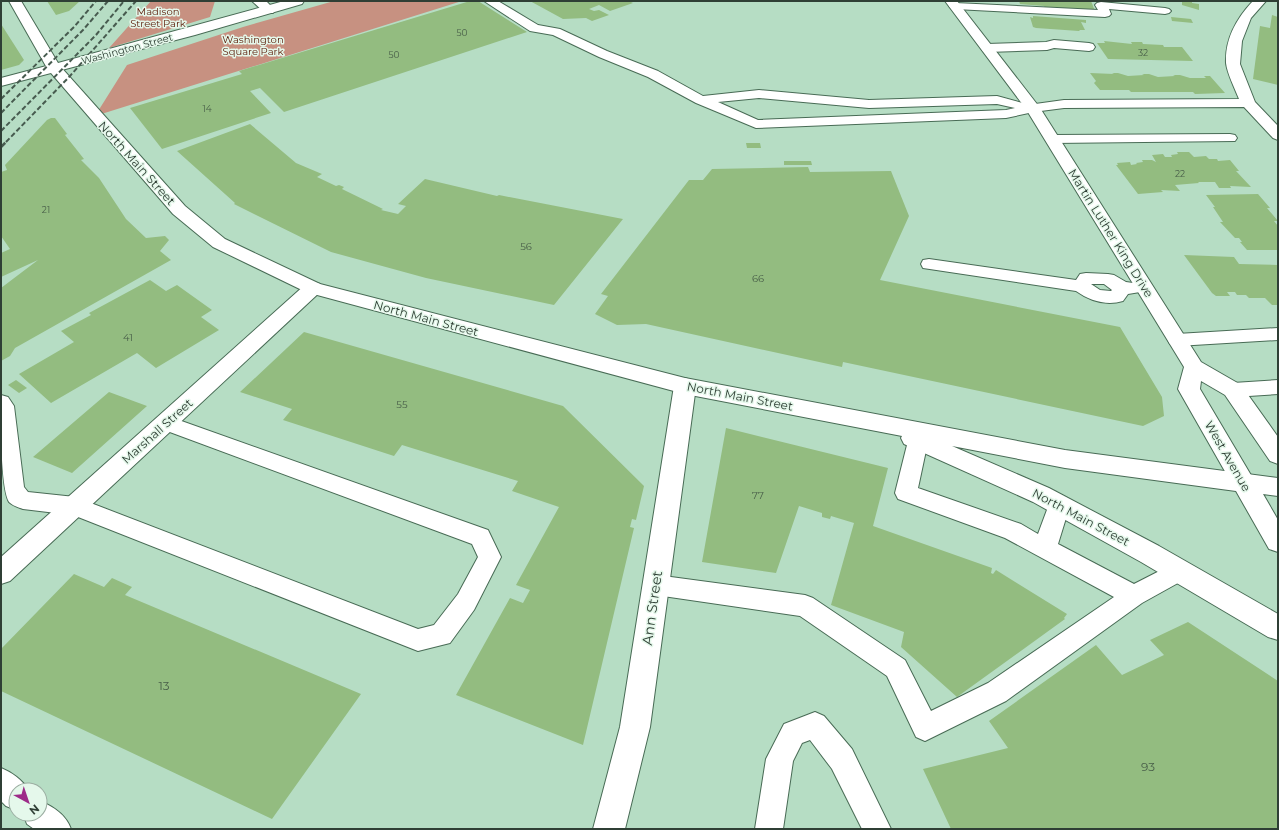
<svg xmlns="http://www.w3.org/2000/svg" width="1279" height="830" font-family="Montserrat,sans-serif">
	<style>
		.green { fill: #c79181 }
		.building { fill: #93bc80 }
		.lines { fill: none; stroke-linecap: round; stroke-linejoin: round }
		.service-casing { stroke: #486b55; stroke-width: 2 }
		.minor-casing { stroke: #486b55; stroke-width: 2 }
		.secondary-casing { stroke: #486b55; stroke-width: 2 }
		.primary-casing { stroke: #486b55; stroke-width: 2 }
		.service { fill: #fff; fill-rule: evenodd }
		.minor { fill: #fff; fill-rule: evenodd }
		.secondary { fill: #fff; fill-rule: evenodd }
		.primary { fill: #fff; fill-rule: evenodd }
		.rail-far1 { stroke: #475b4f; stroke-width: 2; stroke-dasharray: 5 2.5; stroke-linecap: butt }
		.rail { stroke: #475b4f; stroke-width: 2.5; stroke-dasharray: 6 3; stroke-linecap: butt }
		.labels { text-anchor: middle; dominant-baseline: central; stroke-width: 3; stroke-linejoin: round; paint-order: stroke }
		.far-number-label { font-size: 9px; fill: #485e48 }
		.far-park-label { font-size: 10px; fill: #5a1906; stroke: #e5f8eb }
		.far-street-label { font-size: 10px; fill: #2f3f35; stroke: #e5f8eb }
		.number-label { font-size: 10px; fill: #485e48 }
		.street-label { font-size: 12px; fill: #2f3f35; stroke: #e5f8eb }
		.near-number-label { font-size: 12px; fill: #485e48 }
		.near-street-label { font-size: 14px; fill: #2f3f35; stroke: #e5f8eb }
	</style>
	<rect width="100%" height="100%" fill="#b6ddc4"/>
	<path class="green" d="M151 1H215L210 17 109 48Z
		M334 1H462L95 116 127 65 243 27Z"/>
	<path class="building" d="M47 1H80L69 11 56 15Z
		M470 1H478L527 32 284 112 260 88 250 91 271 113 162 149 130 108 242 74 239 71Z
		M530 1H629L633 3 610 11 599 5 589 9 594 11 599 10 609 15 592 21 586 18 563 19Z
		M1019 1H1091L1095 11 1045 8 1044 6 1020 4Z
		M1182 1H1192V3L1199 4V10L1182 5Z
		M1272 15 1278 17V85L1253 79 1260 26 1270 28Z
		M1033 16 1086 20V23L1081 22 1085 30H1080L1079 31 1036 28 1033 27 1030 17 1033 18Z
		M1171 17 1191 19 1193 23 1172 21Z
		M1 24 24 60 19 65 1 70Z
		M1104 41 1132 44 1131 42H1142L1143 44 1163 45 1164 47H1182L1193 61 1108 59 1097 43H1105Z
		M1090 73 1114 74 1112 73H1118L1128 76 1144 75 1142 74H1149L1158 77 1175 76 1173 75H1180L1190 78H1206L1204 76H1210L1225 93 1195 94 1193 92H1131L1129 90H1100L1094 83 1096 81Z
		M51 118H55L67 134 65 135 84 159 81 160 99 178 126 219 146 238 165 236 169 240 160 251 171 260 15 348 10 356 1 361V288L38 260 1 277V253L10 249 1 236V172L7 170 5 165 47 120Z
		M250 124 296 163 322 174 317 177 336 186 339 185 344 187 342 189 383 209 381 210 398 214 406 206 398 204 425 179 497 196 499 195 623 219 554 305 426 278 331 252 234 204 235 203 177 151Z
		M746 143H760L761 148H747Z
		M1177 152H1189L1194 157 1206 156 1209 159H1217L1218 161 1230 160 1239 171H1236L1251 187 1230 186 1231 188H1219L1215 182H1198L1199 183 1175 185 1180 191 1161 190 1163 192 1138 194 1116 165H1118L1117 163 1130 162 1131 165 1137 164 1136 163 1143 162 1142 160H1152L1156 162 1152 155 1163 154 1165 157H1172L1171 155 1178 154Z
		M784 161H811L812 165H784Z
		M808 167 810 172 891 171 909 216 880 280 1120 327 1162 397 1164 416 1143 426 843 362 842 367 646 324 617 325 595 314 608 296 601 294 689 180H703L712 169Z
		M1258 194 1270 208H1267L1278 221H1274L1278 226V250H1247L1240 242H1242L1239 238H1235L1220 222H1223L1213 207H1215L1206 195Z
		M1184 255 1234 257 1239 264 1278 265V305H1272L1265 298H1249L1246 295H1237L1235 292H1227L1230 296H1216L1212 293Z
		M150 280 166 291 177 285 212 310 201 317 219 330 156 368 137 353 51 403 19 374 74 342 61 331 91 315 89 313Z
		M304 332 563 406 644 486 636 520 632 519 630 527 634 528 583 745 456 695 510 598 523 603 530 590 516 585 559 507 512 491 518 481 402 445 394 456 283 420 292 409 240 392Z
		M16 380 27 388 19 393 8 385Z
		M109 392 147 406 72 473 33 457Z
		M726 428 888 468 873 526 992 568 991 573 993 574 996 570 1067 614 1064 618 1065 619 957 697 901 647 904 632 831 605 854 523 831 516 830 519 822 517V513L799 506 776 573 702 562Z
		M74 574 104 587 112 578 132 587 125 595 361 694 272 819 1 691V649Z
		M1188 622 1278 681V829H951L923 769 1008 748 989 721 1096 645 1122 675 1164 655 1150 640Z"/>
	<g class="lines">
		<g class="service-casing">
			<path id="service" d="M484 1H498L538 25 560 29 607 51 658 71 703 96 759 90 869 100 997 96 1030 105H1038L1040 108 1038 111 1006 118 756 128 696 103 648 77 599 57 553 35 530 31ZM759 98 869 108 997 104 1015 108 1006 110 758 120 718 102Z
				M1101 2 1165 8 1169 9 1171 11 1169 13 1165 14 1109 9 1111 14 1109 16 1105 17 955 9 951 8 949 6 951 4 955 3 1098 10 1095 5 1097 3Z
				M1054 40 1089 43 1093 44 1095 47 1093 50 1089 51 1054 48 1047 50 987 52 983 51 981 48 983 45 987 44 1046 42Z
				M1230 134 1235 135 1237 138 1235 141 1053 143 1048 142 1046 139 1048 136 1053 135Z
				M929 259 1076 280 1080 274 1086 273 1108 274 1114 275 1126 282 1140 284 1143 288 1140 292 1128 294 1123 301C1107 306 1090 301 1076 291L923 268 921 264 923 260ZM1091 284H1104L1112 290 1111 291 1100 290Z
				M1278 328V340L1177 346 1170 344 1168 340 1170 336 1177 334Z
				M1278 380V394L1233 397 1226 395 1223 390 1226 385 1233 383Z
				M1 395 8 397 14 406 24 487 28 492 75 497 83 500 418 629 434 625 458 594 478 557 472 544 159 428 156 423 159 418 166 415 173 418 488 530 501 557 474 610 450 643 418 651 73 515 23 509C18 507 13 506 9 502 0 486 1 418 1 395Z
				M918 433 925 435 928 441 918 488 1021 524 1038 534 1051 499 1059 496 1067 499 1070 505 1058 544 1134 584 1179 561 1187 564 1191 571 1187 578 1142 603 1006 701 925 741 916 737 887 676 800 616 656 595 648 592 644 585 648 578 656 575 805 595 813 598 905 660 931 711 988 683 1114 597 1005 538 898 499 895 493 908 441 911 435Z
				M815 712 824 716 852 749 891 829H862L832 769 810 740 802 743 793 761 783 829H755L766 759 784 724Z
				M1 768C11 772 23 780 28 790H16V810L6 806 1 801Z
				M40 801C54 807 66 815 71 829H34L27 824 23 814H40Z"/>
		</g>
		<g class="minor-casing">
			<path id="minor" d="M252 1H266L275 10 273 13H265Z
				M1253 1H1266L1251 18 1242 41 1240 64 1255 102 1278 126V140L1273 138 1244 107 1064 108 1033 112 1028 111 1026 108 1028 105 1064 100 1239 99C1235 89 1227 73 1226 63 1225 38 1237 18 1253 1Z
				M313 282 320 284 323 288 320 292 10 581 1 584V557L306 284Z
				M685 378 693 381 696 386 650 727 625 829H593L620 727 674 386 677 381Z"/>
		</g>
		<g class="secondary-casing">
			<path id="secondary" d="M9 1H21L58 63 284 1H304L302 4 195 35 54 72 49 71 47 68Z
				M945 1H957L1040 108 1201 362 1241 385 1278 437V464L1270 461 1225 395 1201 381 1200 389 1255 482 1251 489 1243 491 1235 489 1178 389 1184 367 1026 109Z"/>
		</g>
		<g class="primary-casing">
			<path id="primary" d="M54 64 59 65 185 206 225 239 320 284 685 378 1065 450 1278 478V496L1263 494 1278 520V552L1269 549 1236 491 1065 468 952 446 1049 488 1159 546 1278 614V640L1268 637 1141 562 1033 502 904 444 901 438 902 436 685 394 306 292 213 247 173 214 51 73 1 86V78Z"/>
		</g>
		<use href="#service" class="service"/>
		<use href="#minor" class="minor"/>
		<use href="#secondary" class="secondary"/>
		<use href="#primary" class="primary"/>
		<path class="rail-far1" d="M1 99 74 27 96 1
			M1 113 83 30 108 1
			M1 131 96 35 124 1
			M6 142 70 76 136 1"/>
		<path class="rail" d="M1 147 7 141"/>
	</g>
	<g class="labels">
		<g class="far-number-label">
			<text x="462" y="32">50</text>
			<text x="1143" y="52">32</text>
			<text x="394" y="54">50</text>
			<text x="207" y="108">14</text>
			<text x="1180" y="173">22</text>
			<text x="46" y="209">21</text>
		</g>
		<g class="far-park-label">
			<text x="158" y="11">Madison<tspan x="158" dy="12">Street Park</tspan></text>
			<text x="253" y="39">Washington<tspan x="253" dy="12">Square Park</tspan></text>
		</g>
		<g class="far-street-label">
			<text transform="translate(127 49) rotate(-15)">Washington Street</text>
		</g>
		<g class="number-label">
			<text x="526" y="246">56</text>
			<text x="758" y="278">66</text>
			<text x="128" y="337">41</text>
			<text x="402" y="404">55</text>
			<text x="758" y="495">77</text>
		</g>
		<g class="street-label">
			<text transform="translate(137 163) rotate(48)">North Main Street</text>
			<text transform="translate(1111 233) rotate(58)">Martin Luther King Drive</text>
			<text transform="translate(426 318) rotate(15)">North Main Street</text>
			<text transform="translate(740 396) rotate(11)">North Main Street</text>
			<text transform="translate(157 431) rotate(-42)">Marshall Street</text>
			<text transform="translate(1228 456) rotate(60)">West Avenue</text>
			<text transform="translate(1081 517) rotate(28)">North Main Street</text>
		</g>
		<g class="near-number-label">
			<text x="164" y="685">13</text>
			<text x="1148" y="766">93</text>
		</g>
		<g class="near-street-label">
			<text transform="translate(652 608) rotate(-82)">Ann Street</text>
		</g>
	</g>
	<rect width="1279" height="830" fill="none" stroke="#2f3f35" stroke-width="4"/>
	<g transform="translate(28 802) rotate(140)"><circle r="19" fill="#e5f8eb" stroke="#9caea2"/>
	<path d="M0-3L7 15L0 10L-7 15Z" fill="#9d2b88"/>
	<text y="-6" font-size="11" font-weight="bold" text-anchor="middle" fill="#2f3f35">N</text>
	</g>
</svg>
